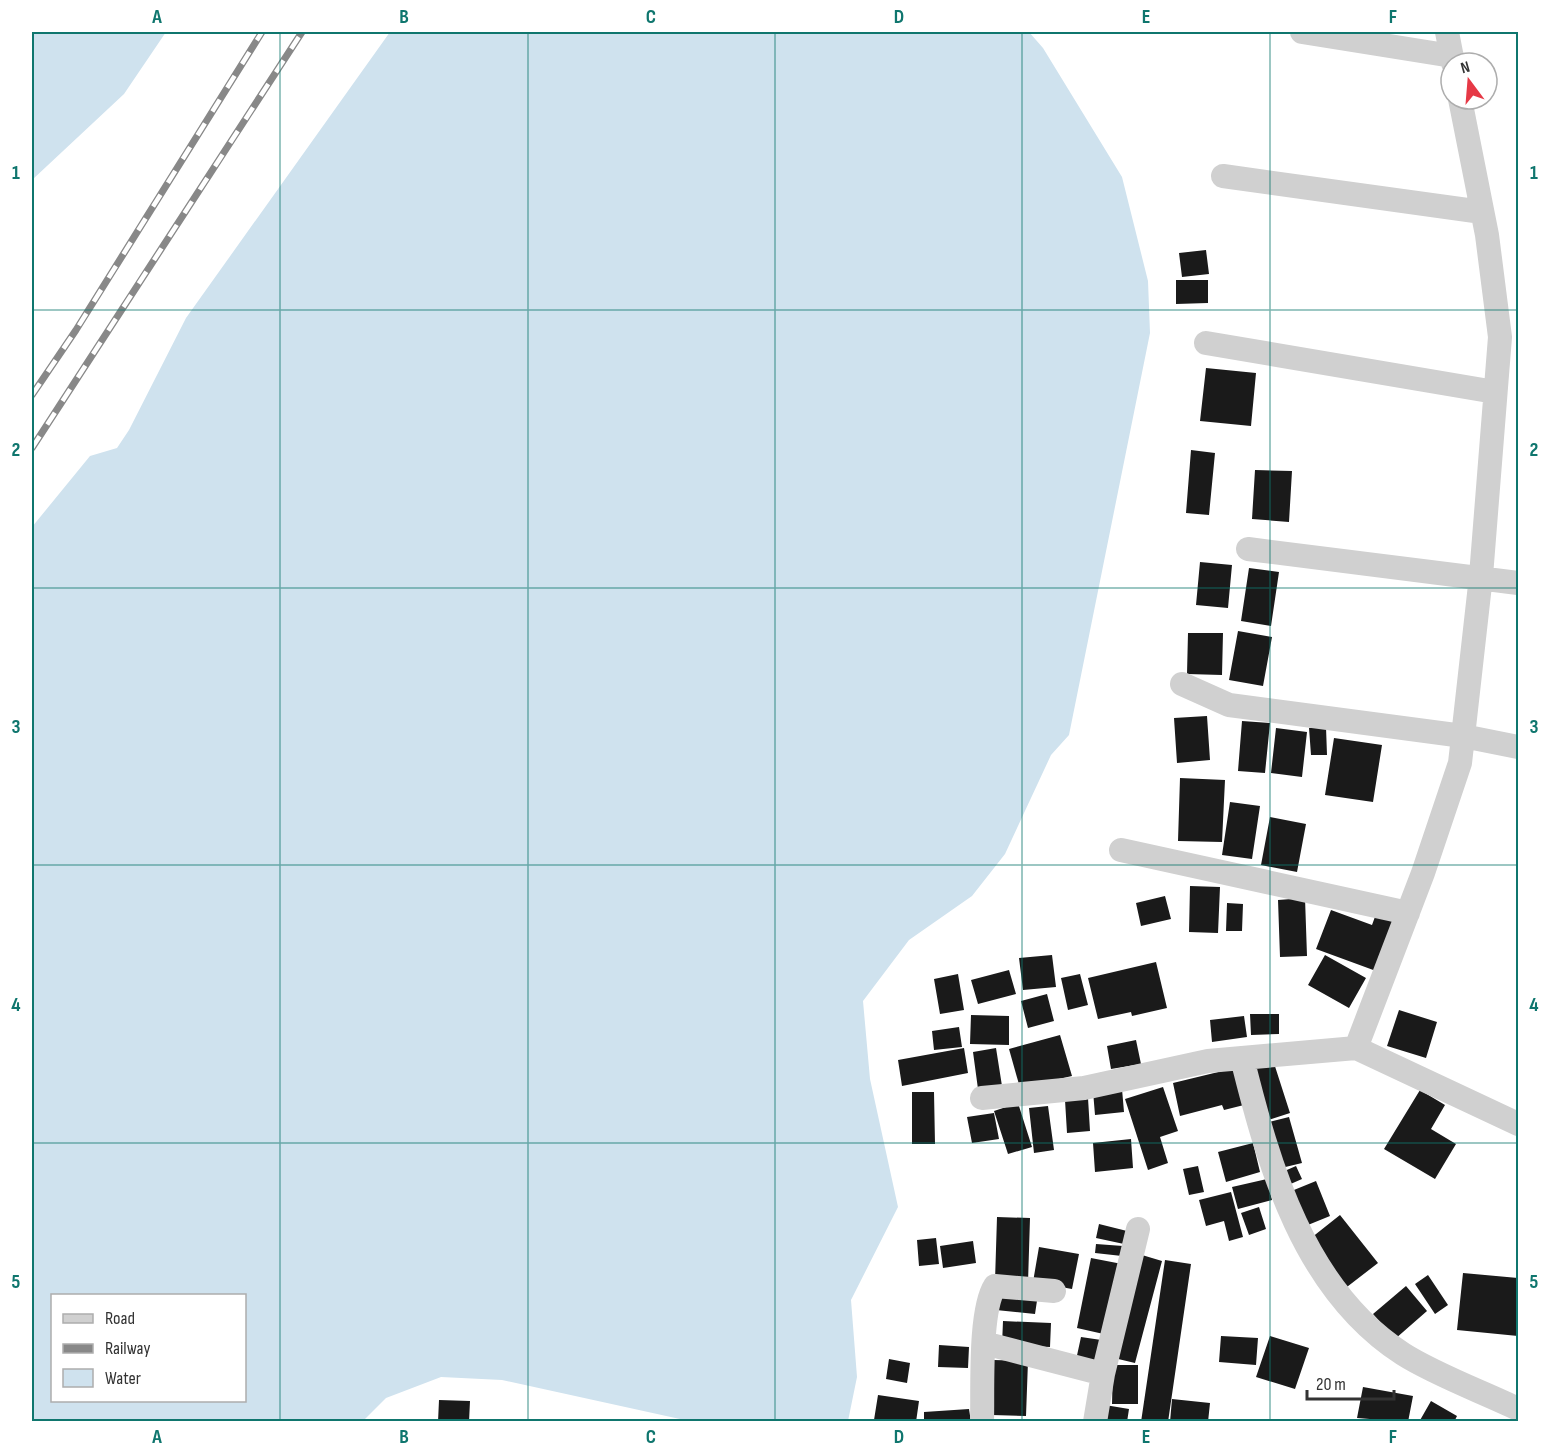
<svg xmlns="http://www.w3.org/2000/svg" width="1550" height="1453" font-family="'Sofia Sans Condensed',sans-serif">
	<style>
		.water { fill: #cfe2ee; fill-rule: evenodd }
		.building { fill: #1a1a1a }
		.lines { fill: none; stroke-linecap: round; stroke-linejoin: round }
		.street { stroke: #d0d0d0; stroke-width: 24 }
		.rail-casing { stroke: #888; stroke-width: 7 }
		.rail { stroke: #fff; stroke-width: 4.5; stroke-dasharray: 14; stroke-linecap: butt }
		.grid { fill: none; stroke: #0f766e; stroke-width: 1.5; stroke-opacity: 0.55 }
		.neatline { fill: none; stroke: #0f766e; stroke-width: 2 }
		.grid-label { font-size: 20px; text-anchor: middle; font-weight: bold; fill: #0f766e }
	</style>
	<rect width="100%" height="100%" fill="#fff"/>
	<path class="water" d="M32 32H166L124 94 32 180Z
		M390 32H1029L1043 48 1122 177 1148 281 1150 333 1069 735 1051 755 1005 854 972 896 909 940 863 1001 870 1079 898 1207 851 1300 857 1377 848 1421H689L502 1380 441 1377 386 1398 363 1421H32V527L90 456 117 448 129 430 186 318ZM52 1296H244V1400H52Z"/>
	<path class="building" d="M1206 250 1209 274 1182 277 1179 253Z
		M1176 280H1208V303L1176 304Z
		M1206 368 1256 373 1251 426 1200 421Z
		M1191 450 1215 453 1209 515 1186 513Z
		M1255 470 1292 471 1289 522 1252 519Z
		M1200 562 1232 565 1228 608 1196 605Z
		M1249 568 1279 572 1271 626 1241 621Z
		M1238 631 1272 637 1263 686 1229 680Z
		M1188 633H1223L1222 675 1187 674Z
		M1207 716 1210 760 1177 763 1174 718Z
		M1242 721 1270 723 1265 773 1238 771Z
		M1326 727 1327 755H1311L1309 728Z
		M1276 728 1307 732 1302 777 1271 773Z
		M1334 738 1382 745 1373 802 1325 795Z
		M1180 778 1225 780 1222 842 1178 841Z
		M1230 802 1260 806 1252 859 1222 855Z
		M1270 817 1306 824 1297 872 1261 865Z
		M1190 886 1220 887 1218 933 1189 932Z
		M1165 896 1171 919 1141 926 1136 903Z
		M1305 898 1307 956 1280 957 1278 900Z
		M1227 903 1243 904 1242 931H1226Z
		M1331 910 1372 925 1376 914 1394 921 1376 971 1316 949Z
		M1052 955 1056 987 1023 990 1019 958Z
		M1325 955 1366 978 1349 1008 1308 985Z
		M1156 962 1167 1008 1132 1016 1131 1012 1098 1019 1088 978Z
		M1009 970 1016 994 978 1004 971 980Z
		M958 974 964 1010 940 1014 934 979Z
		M1080 974 1088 1005 1068 1010 1061 978Z
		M1047 994 1054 1021 1028 1028 1021 1001Z
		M1399 1010 1437 1022 1426 1058 1387 1046Z
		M1250 1014H1279V1034L1251 1035Z
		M971 1015 1009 1016V1045L970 1044Z
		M1244 1016 1247 1037 1212 1042 1210 1020Z
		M959 1027 962 1047 934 1050 932 1031Z
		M1060 1035 1072 1076 1020 1088 1009 1049Z
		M1136 1040 1141 1064 1111 1069 1107 1046Z
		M964 1048 968 1073 902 1086 898 1060Z
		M996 1048 1002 1086 978 1089 973 1052Z
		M1272 1057 1290 1113 1265 1121 1247 1065Z
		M1243 1066 1252 1103 1224 1110 1222 1105 1180 1116 1173 1083Z
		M1163 1087 1178 1131 1160 1137 1168 1163 1148 1170 1125 1099Z
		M1122 1089 1124 1112 1095 1115 1093 1091Z
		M1420 1090 1445 1105 1431 1129 1456 1144 1435 1179 1384 1149Z
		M912 1092H934L935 1144H912Z
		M1088 1098 1090 1131 1067 1133 1065 1100Z
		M1018 1103 1032 1147 1008 1154 994 1111Z
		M1048 1106 1054 1150 1034 1153 1029 1108Z
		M994 1113 999 1139 972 1143 967 1117Z
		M1289 1117 1302 1163 1277 1169 1265 1123Z
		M1131 1139 1133 1168 1095 1172 1093 1143Z
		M1253 1143 1260 1172 1226 1182 1218 1152Z
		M1198 1166 1204 1192 1189 1195 1183 1169Z
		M1296 1166 1302 1179 1286 1186 1280 1173Z
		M1267 1179 1272 1200 1238 1209 1232 1187Z
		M1316 1181 1330 1216 1303 1227 1289 1192Z
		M1231 1192 1243 1237 1229 1241 1224 1221 1206 1226 1199 1200Z
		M1259 1207 1266 1229 1249 1235 1241 1213Z
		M1340 1215 1378 1263 1343 1290 1306 1242Z
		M997 1217 1030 1218 1028 1283 995 1281Z
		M1099 1224 1127 1231 1124 1244 1096 1238Z
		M936 1238 939 1264 919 1266 917 1240Z
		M973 1241 976 1263 943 1268 940 1246Z
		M1096 1244 1123 1246 1122 1256 1095 1253Z
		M1039 1247 1079 1254 1072 1289 1033 1282Z
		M1142 1255 1162 1261 1135 1363 1114 1358Z
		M1091 1258 1122 1264 1108 1335 1077 1328Z
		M1165 1260 1191 1264 1168 1422H1141Z
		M1463 1273 1518 1278V1336L1457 1330Z
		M1428 1275 1448 1305 1435 1314 1415 1284Z
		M1406 1286 1427 1311 1395 1339 1373 1314Z
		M998 1290 1038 1294 1035 1314 996 1310Z
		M1003 1321 1051 1323 1050 1347 1002 1345Z
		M1221 1336 1258 1338 1256 1365 1219 1362Z
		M1270 1336 1309 1348 1295 1389 1256 1377Z
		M1081 1337 1108 1341 1103 1365 1076 1360Z
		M939 1345 969 1347 968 1368 938 1367Z
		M889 1359 910 1363 907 1383 886 1379Z
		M994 1360 1028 1361 1026 1416 992 1415Z
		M1113 1365H1138V1404H1112Z
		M1363 1387 1413 1396 1408 1422 1357 1418Z
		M878 1395 919 1401 916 1422 874 1420Z
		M1172 1399 1210 1403 1208 1422H1170Z
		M439 1400 470 1401 469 1422H438Z
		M1431 1401 1457 1416 1454 1422H1419Z
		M1105 1405 1129 1409 1127 1422H1102Z
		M969 1409 971 1422H924V1412Z"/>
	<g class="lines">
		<path class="street" d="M1302 32 1452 56
			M1447 32 1453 63
			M1460 99 1487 235 1500 337 1481 576 1460 763 1423 873 1356 1048 1518 1124
			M1223 176 1482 212
			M1206 343 1495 392
			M1248 549 1518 583
			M1182 684 1229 705 1463 736 1518 747
			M1121 850 1408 913
			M1242 1058C1269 1167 1304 1290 1403 1354 1436 1375 1483 1392 1518 1409
			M982 1098 1084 1088 1208 1061 1356 1048
			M984 1343 1103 1374
			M982 1422C983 1390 979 1311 995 1286L1054 1291
			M1095 1422 1103 1374 1138 1229"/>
		<g class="rail-casing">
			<path id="rail" d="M32 395 76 330 262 32
				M32 448 302 32"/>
		</g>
		<use href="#rail" class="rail"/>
	</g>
	<path class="grid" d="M280 32V1422M528 32V1422M775 32V1422M1022 32V1422M1270 32V1422M32 310H1518M32 588H1518M32 865H1518M32 1143H1518"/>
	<rect width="1550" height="1453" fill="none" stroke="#ffffff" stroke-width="66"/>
	<rect x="51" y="1294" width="195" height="108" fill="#ffffff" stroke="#adadad" stroke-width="1.5"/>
	<rect x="63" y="1314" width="30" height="9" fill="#d0d0d0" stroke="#adadad" stroke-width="1.5"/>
	<text x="105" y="1324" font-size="18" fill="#333333">Road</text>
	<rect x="63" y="1344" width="30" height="9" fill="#888888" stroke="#adadad" stroke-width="1.5"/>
	<text x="105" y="1354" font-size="18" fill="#333333">Railway</text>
	<rect x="63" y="1369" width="30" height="18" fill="#cfe2ee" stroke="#adadad" stroke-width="1.5"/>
	<text x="105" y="1384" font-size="18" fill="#333333">Water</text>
	<g transform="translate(1469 81) rotate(344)"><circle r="28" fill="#ffffff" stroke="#adadad" stroke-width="1.5"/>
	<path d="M0-4.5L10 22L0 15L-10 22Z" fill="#e63946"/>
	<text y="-9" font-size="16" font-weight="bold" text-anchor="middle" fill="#333333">N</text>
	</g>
	<path d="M1307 1390v9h87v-9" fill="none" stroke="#333333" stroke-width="3"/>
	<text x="1316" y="1390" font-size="18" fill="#333333" stroke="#ffffff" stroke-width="4.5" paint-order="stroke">20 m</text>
	<rect x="33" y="33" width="1484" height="1387" class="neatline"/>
	<g class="grid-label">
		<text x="157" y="23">A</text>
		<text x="404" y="23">B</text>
		<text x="651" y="23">C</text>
		<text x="899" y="23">D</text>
		<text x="1146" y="23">E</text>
		<text x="1393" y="23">F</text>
		<text x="16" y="179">1</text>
		<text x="1534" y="179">1</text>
		<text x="16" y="456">2</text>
		<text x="1534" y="456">2</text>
		<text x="16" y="733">3</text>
		<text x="1534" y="733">3</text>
		<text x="16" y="1011">4</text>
		<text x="1534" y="1011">4</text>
		<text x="16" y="1288">5</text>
		<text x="1534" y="1288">5</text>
		<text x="157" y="1443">A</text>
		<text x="404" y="1443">B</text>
		<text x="651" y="1443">C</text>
		<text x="899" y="1443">D</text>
		<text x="1146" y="1443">E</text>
		<text x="1393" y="1443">F</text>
	</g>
</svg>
